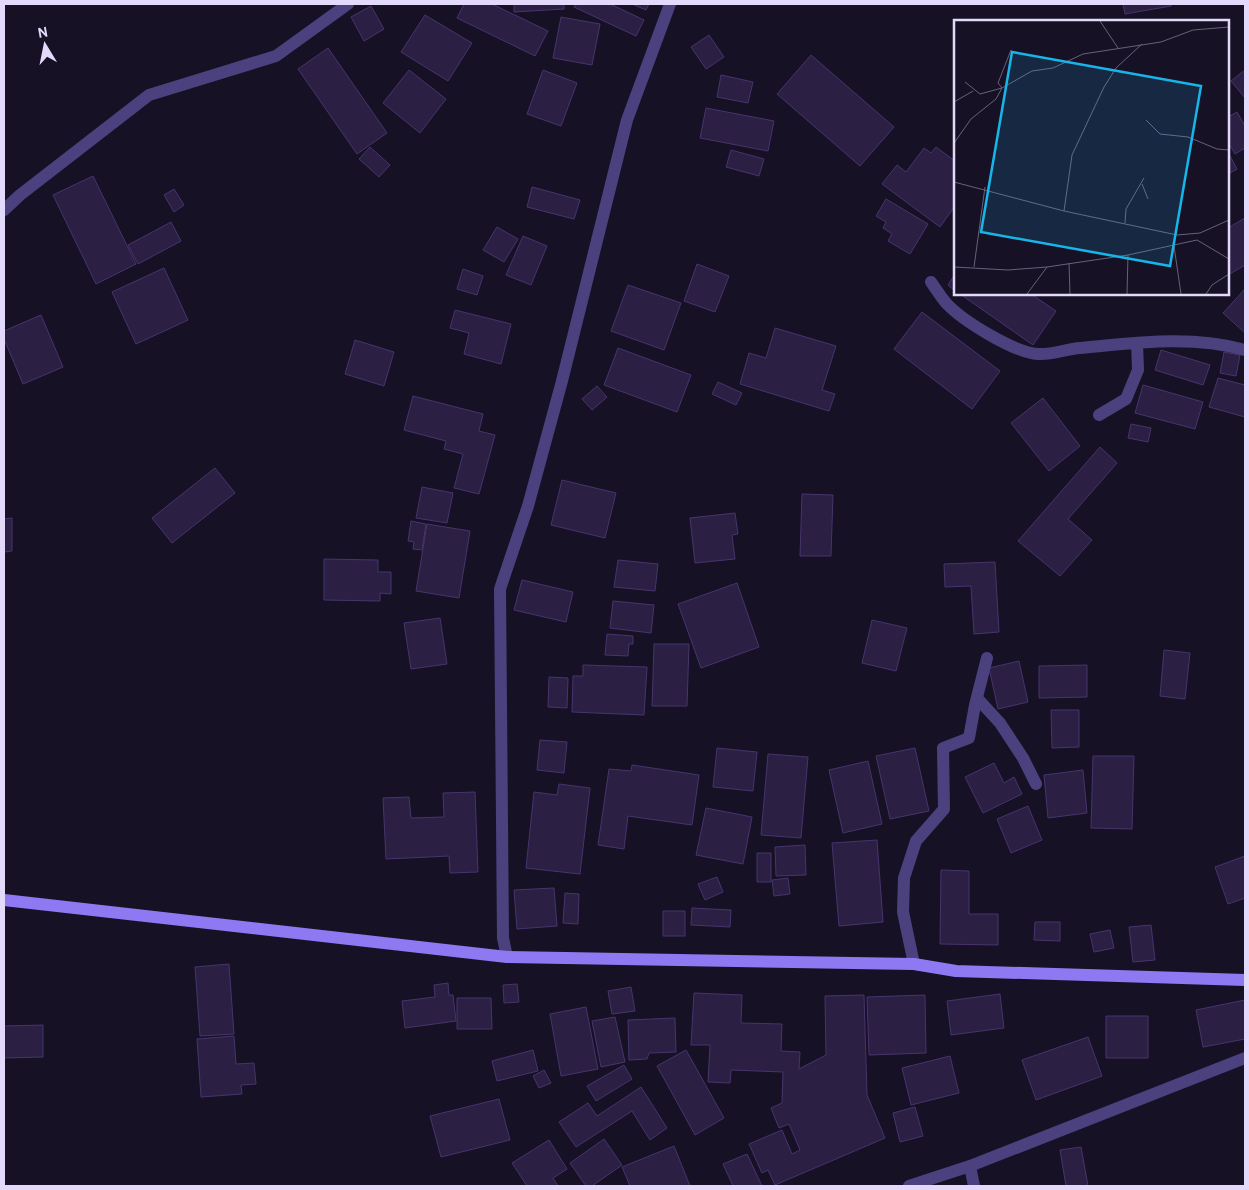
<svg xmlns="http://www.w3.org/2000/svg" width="1249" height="1190" font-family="Cabin,sans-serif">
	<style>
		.building { fill: #2c1f44; stroke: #47346d }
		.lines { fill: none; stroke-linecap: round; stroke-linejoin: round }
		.street { stroke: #4c417f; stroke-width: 12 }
		.secondary { stroke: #8e79f2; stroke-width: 12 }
		.inset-road { fill: none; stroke: #68617b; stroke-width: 1 }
		.view { fill: #18b5e8; fill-opacity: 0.15; stroke: #18b5e8; stroke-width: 2.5 }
		.inset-edge { fill: none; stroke: #e2d9fb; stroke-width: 2.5 }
	</style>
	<rect width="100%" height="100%" fill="#171125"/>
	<path class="building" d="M464 4H492L548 31 535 56 457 18Z
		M514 4H564V9L514 12Z
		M576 4H610L644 20 636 36 574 7Z
		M632 4H649L646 10Z
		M1123 4H1171V6L1125 14Z
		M371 6 384 29 364 41 351 17Z
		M425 15 472 43 448 81 401 52Z
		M561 17 600 24 592 65 553 58Z
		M709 35 724 57 706 69 691 47Z
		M328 48 387 133 357 154 298 69Z
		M811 55 894 127 860 166 777 94Z
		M409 70 446 99 420 133 383 103Z
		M543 70 577 83 561 126 527 114Z
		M1245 70V98L1231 81Z
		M721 75 753 82 748 103 717 97Z
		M706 108 774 121 768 151 700 138Z
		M1237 112 1245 126V148L1235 154 1228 142V117Z
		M370 147 390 165 379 177 359 159Z
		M936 147 955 161V206L940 227 882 184 897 165 906 172 924 148 931 153Z
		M731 150 764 159 759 176 726 167Z
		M1228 152 1237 169 1228 174Z
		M93 176 136 264 96 284 53 195Z
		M532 187 580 200 574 219 527 207Z
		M174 189 184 205 174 212 164 195Z
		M886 199 928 224 910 254 888 241 892 234 883 228 886 222 876 216Z
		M1245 218V265L1228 275V228Z
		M171 222 181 241 138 264 128 245Z
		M497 227 518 239 504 262 483 250Z
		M523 236 547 246 531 285 506 275Z
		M697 264 729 276 715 312 684 301Z
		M164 268 188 320 136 344 112 292Z
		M463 269 483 276 477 295 457 289Z
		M955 274V291L948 285Z
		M628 285 681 303 664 350 611 331Z
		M1245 289V333L1223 313Z
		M960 294H1031L1056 311 1033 345Z
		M455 310 511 324 501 364 464 354 469 333 450 328Z
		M922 312 1000 371 972 409 894 349Z
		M41 315 63 367 23 384 4 339V331Z
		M775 328 836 346 822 390 835 394 829 411 740 384 749 353 766 358Z
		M355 340 394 352 384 386 345 374Z
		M618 348 691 375 677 412 604 385Z
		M1161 350 1210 365 1203 385 1155 370Z
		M1224 352 1240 355 1236 376 1220 373Z
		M1218 378 1245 385V417L1209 407Z
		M718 382 742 393 736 405 712 394Z
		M1143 385 1203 402 1195 429 1135 413Z
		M597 386 607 397 592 410 582 399Z
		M413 396 483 414 479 431 495 435 479 494 454 488 463 454 444 449 446 441 404 430Z
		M1043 398 1080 446 1049 471 1011 423Z
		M1131 424 1151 428 1148 442 1128 438Z
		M1100 447 1117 463 1068 519 1092 540 1060 576 1018 541Z
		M215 468 235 493 172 543 152 518Z
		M562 480 616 493 605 538 551 525Z
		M422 487 453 493 447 523 416 518Z
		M802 494 833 495 831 556H800Z
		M735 513 738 534 732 535 735 559 695 563 690 518Z
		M12 518V551L4 552V519Z
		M411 521 426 524 422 550 413 549 414 542 408 541Z
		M427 524 470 531 459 598 416 591Z
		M324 559 378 560V572H391V594L380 593V601L324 600Z
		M618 560 658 564 655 591 614 587Z
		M995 562 999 632 974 634 971 586 945 587 944 564Z
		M522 580 573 592 566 622 514 610Z
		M737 583 759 647 701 668 678 604Z
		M613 601 654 605 651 633 610 628Z
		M440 618 447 664 411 669 404 623Z
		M872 620 907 628 896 671 862 663Z
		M607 634 633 636V644H629L628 656 605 655Z
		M654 644H689L687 706H652Z
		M1164 650 1190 653 1185 699 1160 696Z
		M1019 661 1028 702 998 709 989 668Z
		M583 665 647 667 644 715 572 712 573 676H583Z
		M1087 665V697L1039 698V666Z
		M549 677 568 678 567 708 548 707Z
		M1051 710H1079V747L1052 748Z
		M540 740 567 742 564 773 537 770Z
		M717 748 757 752 753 791 713 787Z
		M915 748 929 811 890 819 876 756Z
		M768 754 808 757 801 838 761 835Z
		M1093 756H1134L1132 829 1091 828Z
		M868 761 882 824 843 833 829 770Z
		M994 763 1004 783 1014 777 1022 794 983 813 965 777Z
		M632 765 699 775 692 825 628 816 624 849 598 845 609 769 631 771Z
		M1083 770 1087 813 1048 818 1044 775Z
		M559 784 590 788 580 874 526 868 534 792 557 795Z
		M475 792 478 872 450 873 449 856 386 859 383 798 409 797 411 818 444 817 443 793Z
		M1028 806 1042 840 1011 853 997 819Z
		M706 808 752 817 743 864 696 855Z
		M877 840 883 922 839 926 832 843Z
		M805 845 806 875 776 876 775 847Z
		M757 853H771V882H757Z
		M1245 856V898L1228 904 1215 867Z
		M941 870 969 871V914H998V945L940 944Z
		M717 877 723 892 705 900 698 884Z
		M788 878 790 894 774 896 772 880Z
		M554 888 557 926 517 929 514 890Z
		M565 893 579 894 578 924 563 923Z
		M692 908 731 910 730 927 691 925Z
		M663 911H685V936H663Z
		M1035 922H1060V941L1034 940Z
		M1151 925 1155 960 1133 962 1129 927Z
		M1110 930 1114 948 1094 952 1090 934Z
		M229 964 234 1034 200 1036 195 967Z
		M448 983 449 995H453L456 1021 405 1028 402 1001 435 997 434 985Z
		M517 984 519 1002 504 1003 503 985Z
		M631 987 635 1011 612 1014 608 991Z
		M694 993 742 995 741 1023 782 1024 781 1051 800 1052 799 1069 826 1055 825 996 864 995 867 1095 885 1138 775 1185 768 1170 762 1173 749 1144 782 1130 792 1154 800 1150 789 1124 779 1128 771 1108 782 1103 783 1072 731 1070 730 1083 708 1082 710 1045H691Z
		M1000 994 1004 1028 951 1035 947 1001Z
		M925 995 926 1053 869 1055 867 997Z
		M457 998H491L492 1029H457Z
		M1245 1000V1039L1203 1047 1196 1010Z
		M586 1007 598 1069 561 1076 550 1014Z
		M1106 1016H1148V1058H1106Z
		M615 1017 625 1062 601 1067 592 1021Z
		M675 1018 676 1052 649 1053 647 1059 629 1060 628 1020Z
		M43 1025V1057L4 1058V1026Z
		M234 1036 236 1064 254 1063 256 1084 241 1085 242 1094 201 1097 197 1039Z
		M1088 1037 1102 1076 1036 1100 1022 1060Z
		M533 1050 538 1071 497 1081 492 1061Z
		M686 1050 724 1118 695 1135 657 1066Z
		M950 1056 959 1093 911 1105 902 1068Z
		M624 1065 632 1079 596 1101 587 1086Z
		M544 1070 551 1083 539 1088 533 1076Z
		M641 1087 667 1128 650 1140 632 1111 576 1147 559 1122 588 1103 597 1116Z
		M499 1099 510 1140 441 1157 430 1116Z
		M915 1107 923 1136 900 1142 893 1113Z
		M604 1139 622 1165 592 1186H586L570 1163Z
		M549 1140 567 1169 553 1178 558 1186H540L539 1185 536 1186H527L512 1163Z
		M674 1146 690 1186H630L622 1167Z
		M1081 1147 1088 1186H1066L1060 1150Z
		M747 1154 762 1186H733L723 1164Z"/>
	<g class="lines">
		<path class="street" d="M4 210 20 195 149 95 276 56 348 4
			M931 282C936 289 941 297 947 304 963 321 1015 353 1038 354 1052 355 1066 349 1080 348 1135 343 1191 335 1245 350
			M1099 415 1126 399 1138 370 1137 343
			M977 698 1000 723 1023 758 1036 784
			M507 957 503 938 500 589 528 506 562 381 627 120 670 4
			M914 964 903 912 904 878 916 841 944 809 943 748 969 738 975 705 987 658
			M970 1166 974 1186
			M909 1186 970 1166 1245 1058"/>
		<path class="secondary" d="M4 900 507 957 914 964 956 971 1245 980"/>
	</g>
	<g transform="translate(954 20)">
		<rect width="275" height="275" fill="#171125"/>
		<path class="inset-road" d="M146 1 164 28M11 62 26 74 48 68 44 63 57 30M0 82 19 71M192 100 206 114 234 117 263 129 275 130M0 123 17 99 42 79 48 68 78 51 99 48 129 34 207 22 239 10 275 7M0 162 110 191 223 215 246 213 275 200M188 164 194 179M110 191 118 135 150 67 162 48 188 24M171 203 172 189 190 158M220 226 227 274M115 243 116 274M0 247 54 250 93 247 174 235 243 220 275 239M20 247 31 167M73 274 93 247M173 274 174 235M252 274 258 265 275 254"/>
		<path class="view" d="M58 32 247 66 216 246 27 212Z"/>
		<rect width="275" height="275" class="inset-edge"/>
	</g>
	<rect width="1249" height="1190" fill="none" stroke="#e2d9fb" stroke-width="10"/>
	<g transform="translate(45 45) rotate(350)" stroke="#171125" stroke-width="4" paint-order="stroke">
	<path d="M0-4L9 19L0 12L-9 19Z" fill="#e2d9fb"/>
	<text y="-8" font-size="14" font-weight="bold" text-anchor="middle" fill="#e2d9fb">N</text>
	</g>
</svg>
